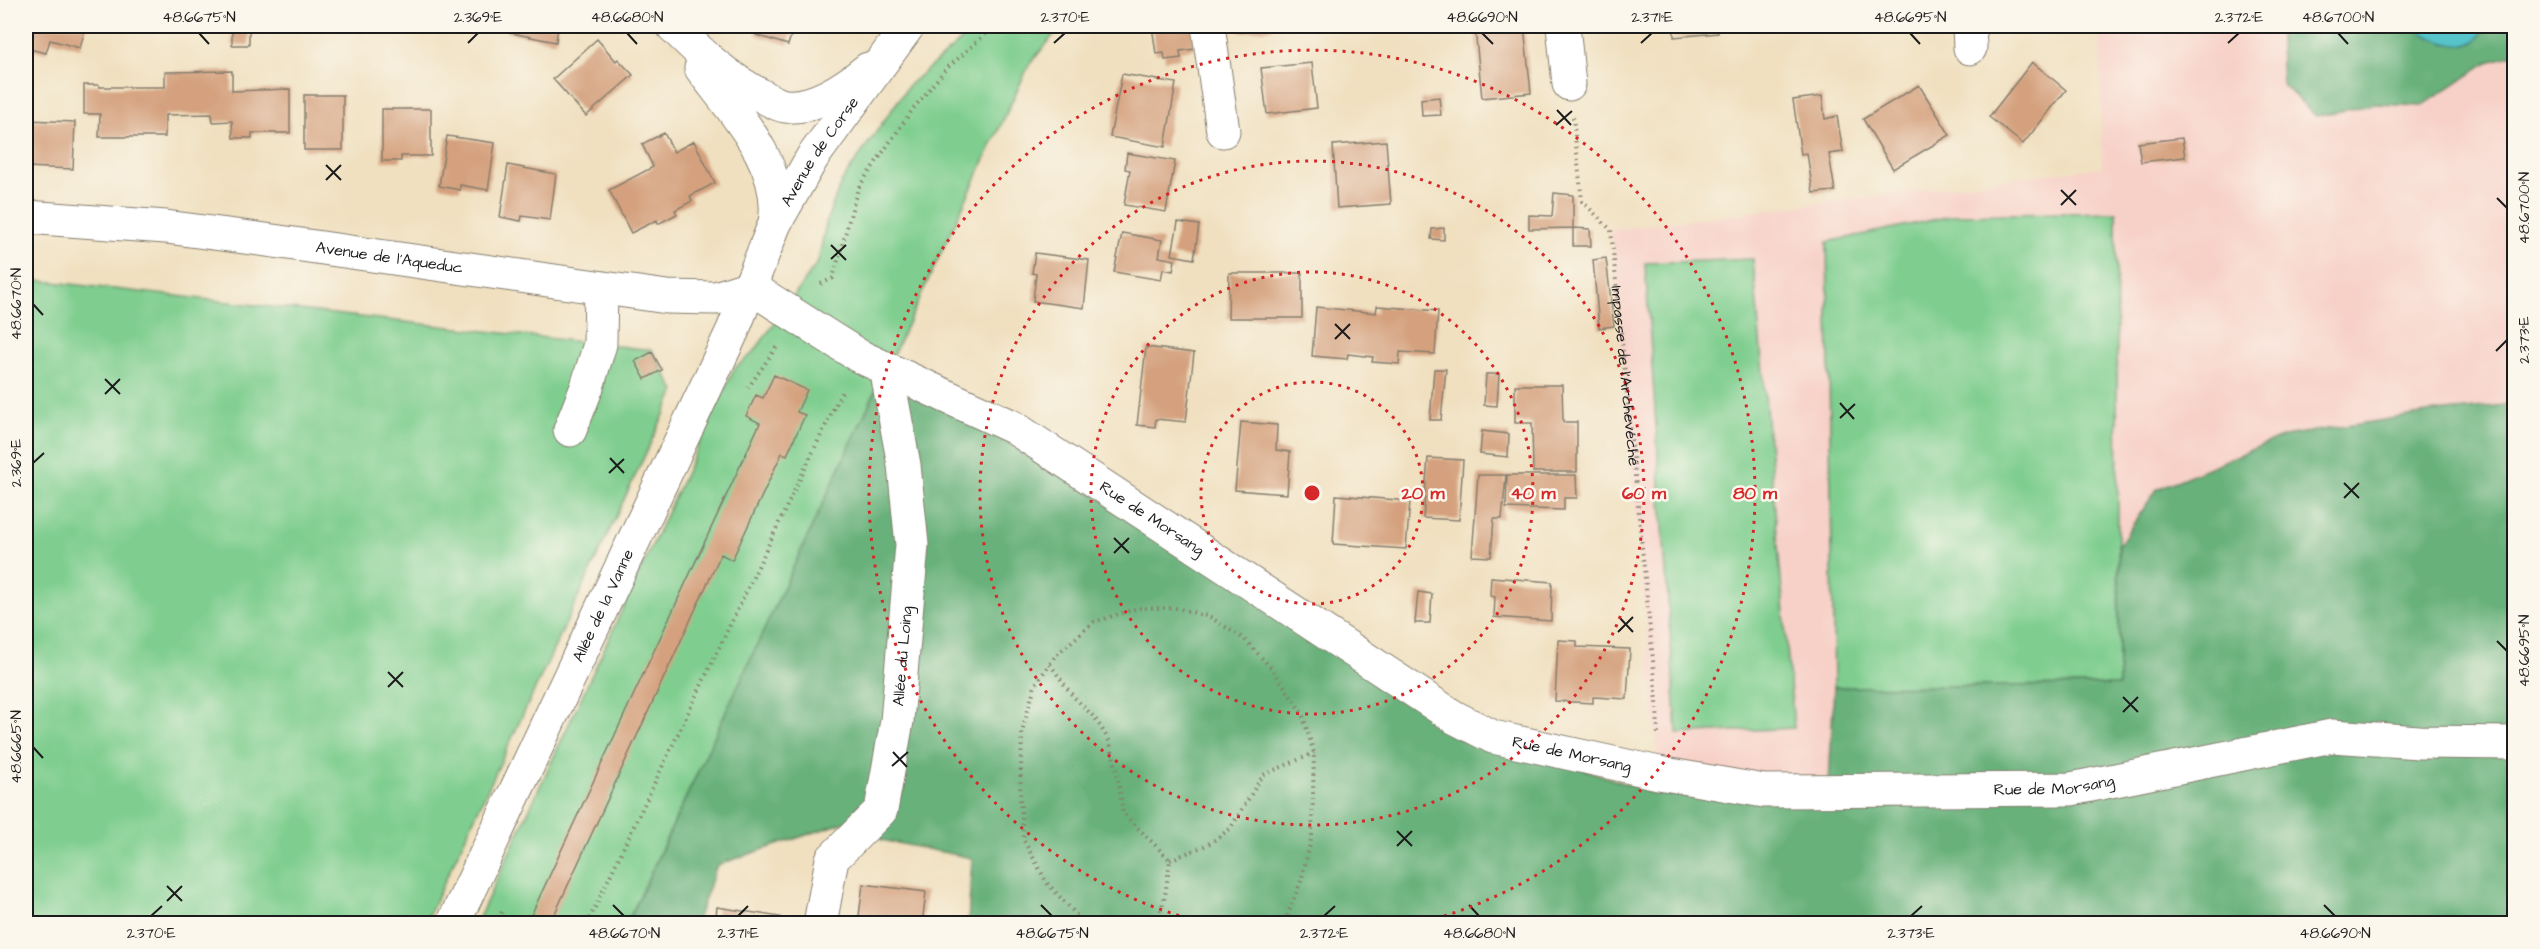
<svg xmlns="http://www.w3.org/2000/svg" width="2540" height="949" font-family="'Architects Daughter',sans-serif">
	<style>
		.built { fill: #f7d1c8 }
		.green { fill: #7fce8f; stroke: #4e7556; stroke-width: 1.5 }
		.forest { fill: #67b17a; stroke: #42664b; stroke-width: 1.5 }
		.water { fill: #56c4ca; stroke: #397073; stroke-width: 1.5 }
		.building { fill: #d4a07d }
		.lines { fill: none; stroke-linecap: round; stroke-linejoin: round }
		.minor-casing { stroke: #867e6e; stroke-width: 35 }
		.path { stroke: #867e6e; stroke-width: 4; stroke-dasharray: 1.5 4.5; stroke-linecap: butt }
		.minor { stroke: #fff; stroke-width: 33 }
		.ticks { fill: none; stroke: #1c1c1c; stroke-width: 2 }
		.ring { fill: none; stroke: #d62828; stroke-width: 3; stroke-dasharray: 3 6 }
		.labels { text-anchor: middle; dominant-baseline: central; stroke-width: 5; stroke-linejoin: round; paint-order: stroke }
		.street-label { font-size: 16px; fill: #1c1c1c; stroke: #fbf7ec }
		.centre { fill: #d62828; stroke: #fbf7ec; stroke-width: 3 }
		.ring-label { font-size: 18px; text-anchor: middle; font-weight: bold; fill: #d62828; stroke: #fbf7ec; stroke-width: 5; stroke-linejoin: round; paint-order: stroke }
		.neatline { fill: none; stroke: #1c1c1c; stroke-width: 2 }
		.ticks-label { font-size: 15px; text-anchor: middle; fill: #1c1c1c }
	</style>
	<rect width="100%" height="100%" fill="#fbf7ec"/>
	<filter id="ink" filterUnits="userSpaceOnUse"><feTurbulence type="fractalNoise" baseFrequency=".0167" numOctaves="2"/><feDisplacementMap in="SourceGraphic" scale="12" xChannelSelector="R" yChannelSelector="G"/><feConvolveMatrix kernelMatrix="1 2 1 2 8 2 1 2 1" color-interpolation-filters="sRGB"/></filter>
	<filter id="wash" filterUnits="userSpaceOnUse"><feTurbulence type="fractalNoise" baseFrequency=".008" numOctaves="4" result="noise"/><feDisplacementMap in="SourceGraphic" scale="24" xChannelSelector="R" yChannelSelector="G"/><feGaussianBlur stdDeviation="1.35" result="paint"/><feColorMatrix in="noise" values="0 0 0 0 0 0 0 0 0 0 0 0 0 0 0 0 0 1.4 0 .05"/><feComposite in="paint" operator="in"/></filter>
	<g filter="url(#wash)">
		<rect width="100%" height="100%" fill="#f0e0c0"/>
		<path class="built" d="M2100 26H2514V739L2039 783 1659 773 1611 230 2102 167Z"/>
		<path class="green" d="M978 26H1061L1029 65 627 923 476 924 734 369 754 352 818 262 827 219 842 181 909 85Z
			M2116 212 2119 685 1834 687 1827 242 1956 215Z
			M1753 259 1794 728 1677 734 1645 263Z
			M26 279 652 350 675 391 425 923 26 924Z"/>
		<path class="forest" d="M2279 26H2514V55L2488 62 2422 106 2375 104 2316 116 2282 84Z
			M886 368 1493 737 1652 793 1828 803 1834 687 2119 685V545L2157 489 2284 436 2427 413 2514 404V923H968L972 858 881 840V810L717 865 696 923 627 924Z"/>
		<path class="water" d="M2412 26H2483C2478 62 2428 39 2412 26Z"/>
		<g id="blocks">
			<path class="building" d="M26 26H86L80 48 50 40 46 53 29 49 33 35 26 33Z
				M232 26H249V45H232Z
				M507 26H558L556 42 506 32Z
				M758 26H794L788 45 756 35Z
				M1152 26H1193L1195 49 1180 51 1181 58 1165 60 1164 53 1156 54Z
				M1239 26H1271L1272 29 1240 32Z
				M1500 26H1524L1531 93 1482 98 1475 28Z
				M1674 26H1717L1718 33 1674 37Z
				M1884 26H1930V31L1885 32Z
				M2016 26H2057V29L2016 30Z
				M597 39 616 61 618 59 633 75 586 116 553 79Z
				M2032 62 2066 90 2023 144 1989 117Z
				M1312 63 1317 108 1267 114 1261 68Z
				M232 71V91L290 89V133H252V138H233L232 121 213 122 212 114 165 115V137H99L100 114H84V85H99V87H165V72Z
				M1122 74 1176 83 1165 147 1110 137Z
				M1919 85 1950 135 1893 169 1863 119Z
				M304 95H343V150H304Z
				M1822 96 1825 119 1837 116 1843 152 1829 154 1835 191 1813 193 1807 153 1801 154 1793 100Z
				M1439 97 1441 115 1422 116 1421 99Z
				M382 109H431V156H401V161H382Z
				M28 120 75 122 73 169 26 167Z
				M664 133 674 152 694 141 715 183 690 196 692 201 675 210 677 214 658 224 657 220 631 233 609 190 653 167 642 144Z
				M447 136 495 143 488 190 460 185V190L439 186Z
				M2182 138 2185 157 2141 162 2138 143Z
				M1386 141 1391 204 1337 208 1333 145Z
				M1127 153 1175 161 1166 212 1124 205 1130 170 1125 169Z
				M508 165 556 174 550 220 522 216 521 221 500 217Z
				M1554 193 1573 195V228L1529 229V215L1552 216Z
				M1178 222 1199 225 1194 259 1172 255Z
				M1444 228V240L1431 239 1432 229Z
				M1573 228 1590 229 1591 246H1573Z
				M1122 233 1162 240 1159 257 1175 260 1173 271 1163 269 1161 280 1114 272Z
				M1035 253 1089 260 1084 308 1033 301 1036 274 1032 273Z
				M1606 258 1614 326 1599 328 1593 260Z
				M1229 273H1302V318H1228Z
				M1377 306 1438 311 1435 354 1400 352 1399 364 1372 362 1373 357 1348 354 1347 359 1312 356 1316 307 1376 313Z
				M1146 347 1194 353 1186 422 1156 419 1155 427 1137 425Z
				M652 352 662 370 645 379 635 361Z
				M1434 369H1446L1441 420H1430Z
				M1486 374H1499L1497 406 1484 405Z
				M774 375 807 390 797 412 805 415 787 455 782 453 732 560 721 554 550 924H527L760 423 746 416 756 395 763 398Z
				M1515 385H1562L1563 422H1577V472H1533L1532 423H1515Z
				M1241 422 1277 425 1276 450 1290 452 1287 494 1235 490Z
				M1482 431 1509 434 1508 457 1480 454Z
				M1428 458 1463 460 1459 520 1423 518Z
				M1478 475H1506L1502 519H1494L1491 557 1472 556Z
				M1507 475H1576L1577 498H1564V510L1506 508Z
				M1336 495 1410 501 1406 549 1333 544Z
				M1491 577 1552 582 1551 621 1494 617 1495 597 1490 596Z
				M1418 592 1432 594 1430 623H1415Z
				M1558 640 1577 641V647L1630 649 1627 699 1593 697V703L1555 701Z
				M863 884 926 892 922 924H858Z
				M717 907 780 917 779 924H715Z"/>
		</g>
	</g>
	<g filter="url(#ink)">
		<use href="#blocks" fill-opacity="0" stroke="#867e6e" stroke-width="1.5"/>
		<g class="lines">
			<g class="minor-casing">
				<g id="minor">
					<path d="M673 26C702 55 727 78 764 97 770 100 778 105 785 106 815 109 846 87 868 69"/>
					<path d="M1208 26 1223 131"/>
					<path d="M1563 26 1569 84"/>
					<path d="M1969 26 1970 48"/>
					<path d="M701 68C733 112 785 164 775 223"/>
					<path id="s2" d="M26 217 166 227 259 239 667 297 716 298 750 287"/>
					<path id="s3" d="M750 287 859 356 1013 427 1454 717 1493 737 1659 773 1764 791 2071 789 2332 736 2419 742 2514 743"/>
					<path d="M570 430 587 387 600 344 601 288"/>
					<path id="s4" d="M453 924 733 330 775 223 812 158 908 26"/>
					<path id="s5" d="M820 924 832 859 881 810 897 721 912 545 904 465 886 368"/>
				</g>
			</g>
			<g class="path">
				<path id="s1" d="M1573 117 1582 201 1611 230 1657 701 1658 736"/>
				<path d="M821 284 833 278 858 188 913 109 945 70 995 26"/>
				<path d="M748 388 778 345"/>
				<path d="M1050 664 1072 695 1095 718 1110 742 1118 777 1123 813 1170 860 1165 896 1157 924"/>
				<path d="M1170 860 1207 845 1230 829 1263 775 1314 753"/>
				<path d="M496 924 502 911"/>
				<path d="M587 924 843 389"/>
				<path d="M1085 924 1047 883 1024 841 1020 799 1022 732 1035 685 1056 655 1094 622 1138 608H1177L1210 617 1244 639 1274 671 1302 713 1314 753 1312 836 1301 881 1284 924"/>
			</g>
			<use href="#minor" class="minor"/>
		</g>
	</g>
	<path class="ticks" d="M199 33 209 44M627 33 637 44M1482 33 1493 44M1910 33 1920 44M2338 33 2348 44M468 43 478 33M1054 43 1065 33M1641 43 1652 33M2228 43 2239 33M1557 110 1571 125M1556 125 1572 111M326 165 341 180M326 180 341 165M2061 190 2076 205M2497 198 2507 208M2061 205 2076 190M831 245 846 260M831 259 846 245M33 304 43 315M1335 324 1350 339M1335 339 1350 324M2496 351 2507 340M105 379 120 394M105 394 120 379M1840 403 1854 419M1840 418 1855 404M610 458 624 473M33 463 44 453M609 473 624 459M2344 483 2359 498M2344 498 2359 483M1114 538 1129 553M1114 553 1129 538M1619 617 1633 632M1618 632 1633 617M2497 641 2507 651M388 672 403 687M388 687 403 672M2123 697 2138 712M2123 712 2138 697M33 747 43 758M893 752 907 767M892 766 908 752M1397 831 1412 846M1397 846 1412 831M167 886 182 901M167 901 182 886M613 905 624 916M1041 905 1052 916M1469 905 1479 916M2324 905 2335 916M151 916 162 906M738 916 748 906M1324 916 1335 906M1911 916 1922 906"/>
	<g class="ring">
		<circle cx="1312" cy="493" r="111"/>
		<circle cx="1312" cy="493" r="221"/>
		<circle cx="1312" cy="493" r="332"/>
		<path d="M1205 923A443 443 0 1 1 1419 923"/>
	</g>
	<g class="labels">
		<g class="street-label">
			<text stroke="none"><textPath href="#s4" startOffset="856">Avenue de Corse</textPath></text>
			<text stroke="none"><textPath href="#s2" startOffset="366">Avenue de l'Aqueduc</textPath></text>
			<text stroke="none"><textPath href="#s1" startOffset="272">Impasse de l'Archevéché</textPath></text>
			<text stroke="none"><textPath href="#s3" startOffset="465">Rue de Morsang</textPath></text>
			<text stroke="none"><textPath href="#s4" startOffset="352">Allée de la Vanne</textPath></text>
			<text stroke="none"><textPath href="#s5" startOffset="291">Allée du Loing</textPath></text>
			<text stroke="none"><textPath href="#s3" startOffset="951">Rue de Morsang</textPath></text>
			<text stroke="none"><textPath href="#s3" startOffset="1437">Rue de Morsang</textPath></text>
		</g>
	</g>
	<circle cx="1312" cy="493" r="9" class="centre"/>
	<g class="ring-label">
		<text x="1423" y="499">20 m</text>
		<text x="1533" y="499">40 m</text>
		<text x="1644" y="499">60 m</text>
		<text x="1755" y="499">80 m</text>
	</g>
	<rect width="2540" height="949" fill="none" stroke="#fbf7ec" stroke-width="66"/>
	<rect x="33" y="33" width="2474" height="883" class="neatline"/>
	<g class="ticks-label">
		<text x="199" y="22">48.6675°N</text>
		<text x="478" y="22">2.369°E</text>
		<text x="627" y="22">48.6680°N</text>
		<text x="1065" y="22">2.370°E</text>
		<text x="1482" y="22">48.6690°N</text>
		<text x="1652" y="22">2.371°E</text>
		<text x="1910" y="22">48.6695°N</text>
		<text x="2239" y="22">2.372°E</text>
		<text x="2338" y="22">48.6700°N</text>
		<text transform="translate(2524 208) rotate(-90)" y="5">48.6700°N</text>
		<text transform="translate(16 304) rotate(-90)" y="5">48.6670°N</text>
		<text transform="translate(2524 340) rotate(-90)" y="5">2.373°E</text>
		<text transform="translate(16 463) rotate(-90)" y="5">2.369°E</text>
		<text transform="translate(2524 651) rotate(-90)" y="5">48.6695°N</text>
		<text transform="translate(16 747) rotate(-90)" y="5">48.6665°N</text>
		<text x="151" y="938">2.370°E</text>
		<text x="624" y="938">48.6670°N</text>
		<text x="738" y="938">2.371°E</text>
		<text x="1052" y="938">48.6675°N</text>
		<text x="1324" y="938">2.372°E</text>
		<text x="1479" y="938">48.6680°N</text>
		<text x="1911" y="938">2.373°E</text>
		<text x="2335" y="938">48.6690°N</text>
	</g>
</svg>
